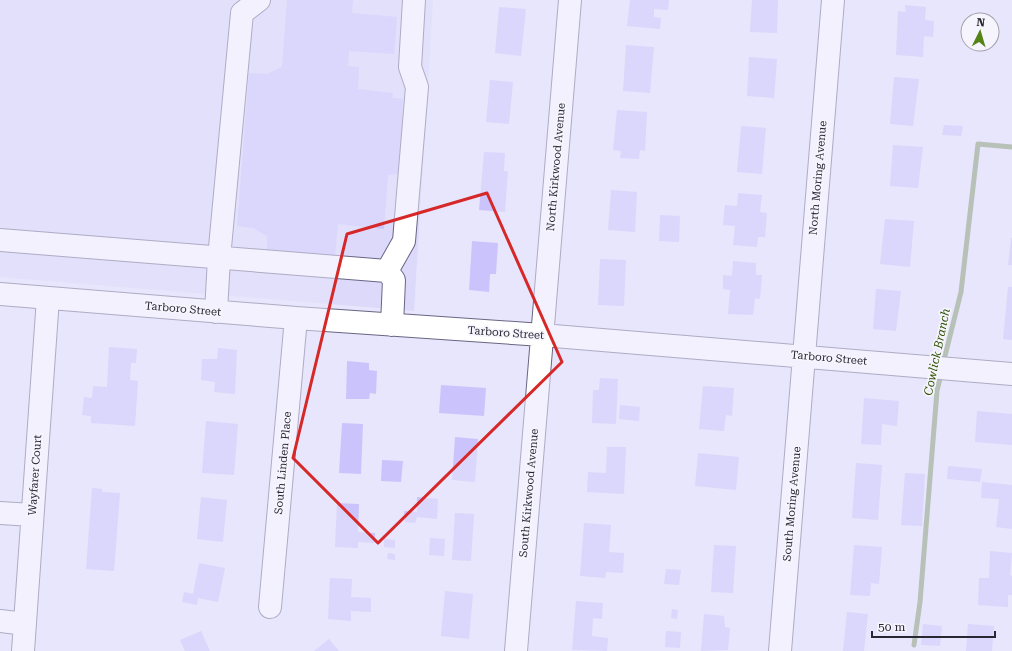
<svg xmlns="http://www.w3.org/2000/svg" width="1012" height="651" font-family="'Roboto Serif',serif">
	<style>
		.built { fill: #dcd9fb }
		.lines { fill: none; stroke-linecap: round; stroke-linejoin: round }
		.stream { stroke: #7c9665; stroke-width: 5 }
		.building { fill: #cbc4fc }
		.minor-casing { stroke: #686584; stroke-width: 24 }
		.minor { stroke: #fff; stroke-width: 22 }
		.marked { fill: none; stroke: #d62828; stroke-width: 3; stroke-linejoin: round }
		.labels { text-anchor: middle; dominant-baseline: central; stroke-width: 3.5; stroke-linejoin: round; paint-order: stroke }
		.street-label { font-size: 11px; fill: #282633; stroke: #f6f5fd }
		.water-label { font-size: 12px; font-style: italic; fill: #325306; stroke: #f6f5fd }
	</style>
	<rect width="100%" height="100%" fill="#e8e6fc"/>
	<path class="built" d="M0 0H433L414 311 0 277Z"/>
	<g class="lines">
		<path class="stream" d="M943 364 961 292 978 144 1012 147
			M914 645 920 602 937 391 941 374"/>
	</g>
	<path class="building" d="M287 0H353L352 13 397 17 394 54 349 51 348 66 359 67 358 89 393 93 392 98 403 99 401 138 407 139 405 173 388 175 384 229 338 224 335 255 267 250V236L253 228 237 226 249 73 267 74 282 67Z
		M630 0H669L668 10 654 9V17L661 18 660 29 627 26Z
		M752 0H778L777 33 750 32Z
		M905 5 926 7 925 20 934 21 933 37 924 36 923 57 896 55 898 11 906 12Z
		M499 7 526 9 521 56 495 53Z
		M626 45 654 47 650 93 623 91Z
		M749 57 777 59 774 98 747 96Z
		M894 77 919 79 913 126 890 124Z
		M490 80 513 82 509 124 486 122Z
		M617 110 647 112 645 151 640 150 639 159 620 158 621 151 613 150Z
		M944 125 963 126 961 136 942 135Z
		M741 126 766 128 762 174 737 172Z
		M893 145 923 147 918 188 890 186Z
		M484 152 505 153 504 171H508L505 212 479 210Z
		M611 190 637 192 635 232 608 230Z
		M738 193 762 195 760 212 767 213 765 237H758L757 247 733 245 735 226 723 225 725 205 737 206Z
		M660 215 680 216 679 242 659 241Z
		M885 219 914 221 910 267 880 264Z
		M1011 238H1012V265H1008Z
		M472 241 498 243 496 274H490L489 292 469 290Z
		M600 259 626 260 624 306 598 305Z
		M733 261 756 263V275H762L760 299 755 298 753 315 728 314 730 290 723 289V275L732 276Z
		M1008 287H1012V340L1003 339Z
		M876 289 901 291 896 331 873 329Z
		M109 347 137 349 136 363H131L130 380 138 381 135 426 91 423V416L82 415 84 397 92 398 93 386 107 387Z
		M218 348 237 350 235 394 214 392 215 382 201 380 202 359H217Z
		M347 361 369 363V370L377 371 376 394 370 393 369 399H346Z
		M600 378 618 379 616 424 592 423 593 390H599Z
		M441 385 486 388 484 416 439 413Z
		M703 386 734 388 732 416 726 415 724 431 699 429Z
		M864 398 899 401 897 426 882 424 881 445 861 444Z
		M620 405 640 407 639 421 619 419Z
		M977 411 1012 414V445L975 442Z
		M206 421 238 424 234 475 202 473Z
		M342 423 363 424 361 474 339 473Z
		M455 437 478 439 475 482 452 480Z
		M607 447H626L624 494 587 492 588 472 606 473Z
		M698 453 739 457 736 490 695 486Z
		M382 460 403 461 401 482 381 481Z
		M856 463 882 465 878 520 852 518Z
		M948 466 982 469 980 482 947 479Z
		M905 473 925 474 922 526 901 525Z
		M982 482 1012 485V529L996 527 999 499 981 498Z
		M92 488 102 489V492L120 493 114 571 86 569Z
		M201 497 227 500 223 542 197 539Z
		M417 497 438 499 437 519 417 517 415 523 405 522 404 511 417 512Z
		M337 503 359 504 358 532 375 533V543L358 542V548L335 547Z
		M455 513 474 514 471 561 452 560Z
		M584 523 611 525 609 552 624 553 623 573 606 572 605 578 580 576Z
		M430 538 445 539 444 556 429 555Z
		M384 539 395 540V548L384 547Z
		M714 545 736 546 733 593 711 592Z
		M854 545 882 547 879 584 871 583 870 596 850 595Z
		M990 551 1012 553 1010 575 1012 576V595H1008V607L978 605 979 578H989Z
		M388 553 395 554V560L387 559Z
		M199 563 225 568 218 602 198 598 197 605 182 602 184 592 193 594Z
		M666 569 681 570 679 585 664 584Z
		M330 578 352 579 351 597 371 598V612L351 611V621L328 619Z
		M445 591 473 594 469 639 441 636Z
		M576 601 603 603 602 619 593 618 592 636 608 638 607 651 572 650Z
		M672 609 678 610 677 619 671 618Z
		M847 612 868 614 864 651H843Z
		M704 614 724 616 725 627 730 628 728 650 701 651Z
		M923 624 942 626 940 646 921 645Z
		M968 624 994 626 992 651H966Z
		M201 631 210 651H185L180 640Z
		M666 631 681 632 680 648 665 647Z
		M329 639 339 651H314Z"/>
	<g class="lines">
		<g class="minor-casing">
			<path id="minor" d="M0 240 387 271 394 280 392 325
				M387 271 404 241 417 87 410 67 414 0
				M0 294 296 318 542 335 1012 374
				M216 312 219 258 242 13 259 0
				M0 513 32 515
				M270 607 296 318
				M0 621 25 624
				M23 651 48 298
				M516 651 570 0
				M780 651 833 0"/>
		</g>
		<use href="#minor" class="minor"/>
	</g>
	<path d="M0 0H1012V651H0ZM487 193 562 362 378 543 293 458 347 234Z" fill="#e8e6fc" fill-opacity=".55" fill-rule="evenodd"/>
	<path class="marked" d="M487 193 562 362 378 543 293 458 347 234Z"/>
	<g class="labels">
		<g class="street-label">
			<text transform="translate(556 167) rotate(-85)">North Kirkwood Avenue</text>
			<text transform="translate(818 178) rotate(-85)">North Moring Avenue</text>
			<text transform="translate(183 309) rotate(5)">Tarboro Street</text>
			<text transform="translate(506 333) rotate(4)">Tarboro Street</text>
			<text transform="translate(829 358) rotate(5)">Tarboro Street</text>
			<text transform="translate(283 463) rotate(-85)">South Linden Place</text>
			<text transform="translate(35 475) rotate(-86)">Wayfarer Court</text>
			<text transform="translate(529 493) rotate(-85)">South Kirkwood Avenue</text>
			<text transform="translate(792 504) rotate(-85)">South Moring Avenue</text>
		</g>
		<g class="water-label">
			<text transform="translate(937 352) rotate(-78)">Cowlick Branch</text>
		</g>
	</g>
	<g transform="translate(980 32) rotate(5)"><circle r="19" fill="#f6f5fd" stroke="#a4a2ac"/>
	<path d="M0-3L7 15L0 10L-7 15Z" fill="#548416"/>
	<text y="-6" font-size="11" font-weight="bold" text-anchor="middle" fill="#282633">N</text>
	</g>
	<path d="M872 631v6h123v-6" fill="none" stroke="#282633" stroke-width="2"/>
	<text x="878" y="631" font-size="12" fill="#282633" stroke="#f6f5fd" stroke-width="3" paint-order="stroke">50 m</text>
</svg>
